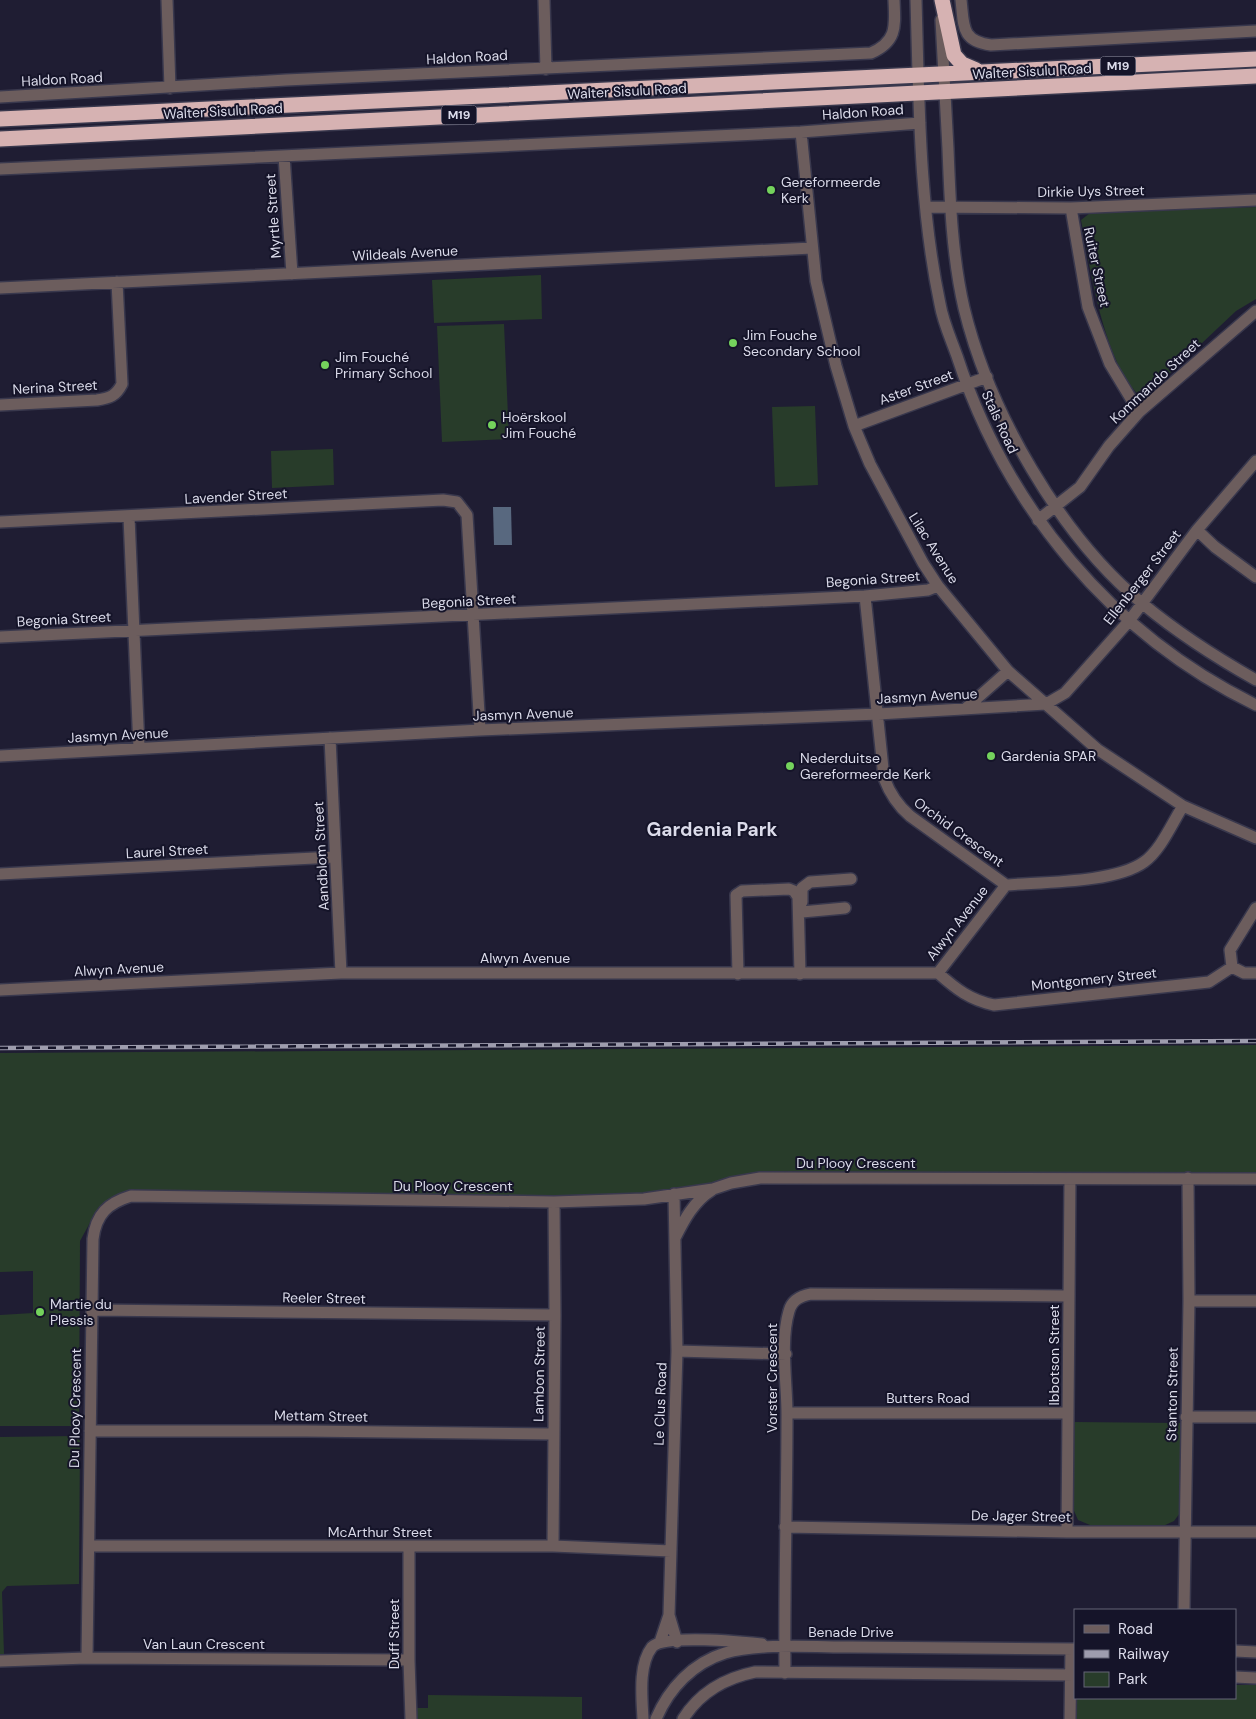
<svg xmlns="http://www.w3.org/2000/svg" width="1256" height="1719" font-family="'DM Sans',sans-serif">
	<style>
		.green { fill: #283c2a }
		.water { fill: #58687f }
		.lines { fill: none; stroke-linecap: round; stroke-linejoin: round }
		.minor-casing { stroke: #39384d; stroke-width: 14 }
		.highway-casing { stroke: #39384d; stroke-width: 18 }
		.minor { stroke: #6c5d5d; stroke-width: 11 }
		.highway { stroke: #d6b2b2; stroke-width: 15 }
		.rail-casing { stroke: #9e9dae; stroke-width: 4.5 }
		.rail { stroke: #151429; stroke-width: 2.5; stroke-dasharray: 8; stroke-linecap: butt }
		.poi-dot { fill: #74d25c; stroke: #151429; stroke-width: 2 }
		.labels { text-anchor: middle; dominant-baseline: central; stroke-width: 4; stroke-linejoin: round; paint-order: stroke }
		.shield { fill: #151429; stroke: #a09fb0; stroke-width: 1 }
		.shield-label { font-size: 12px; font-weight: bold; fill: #dbdbea }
		.street-label { font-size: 14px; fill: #dbdbea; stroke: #151429 }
		.poi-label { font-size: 14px; fill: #dbdbea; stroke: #151429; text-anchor: start }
		.district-label { font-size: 19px; font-weight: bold; fill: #dbdbea; stroke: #151429 }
	</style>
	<rect width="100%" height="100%" fill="#1f1d33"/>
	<path class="green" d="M1256 207V299L1236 311 1149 393 1141 397C1104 365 1090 268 1081 220L1090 213Z
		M541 275 542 319 434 323 432 280Z
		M504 324 509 439 442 442 437 326Z
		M815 406 818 485 775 487 772 407Z
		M333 449 334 485 272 488 271 451Z
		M1256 1045V1176L757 1173C720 1179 685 1194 648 1197L111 1200 98 1208 80 1241 79 1422 76 1426H0V1315L33 1313V1271L0 1272V1053Z
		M1074 1422 1181 1423 1180 1513 1174 1521 1163 1526 1090 1525 1078 1520 1072 1506Z
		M76 1436 80 1441 79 1584 7 1586 2 1592 4 1654H0V1437Z
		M1235 1685H1256V1719H1075V1698H1235Z
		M428 1695 582 1697V1719H412L413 1708H428Z"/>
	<path class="water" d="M493 507H511L512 545H494Z"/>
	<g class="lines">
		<g class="minor-casing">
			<path id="minor" d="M167 0 170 88
				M544 0 546 69
				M916 0C919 101 919 205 940 304 943 322 951 339 957 356 1006 507 1112 635 1256 705
				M961 0C964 26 961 41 991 45L1256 31
				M941 20C943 63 946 106 948 149 950 201 952 256 964 308 989 411 1060 536 1143 604 1178 633 1217 658 1256 680
				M0 97 286 80 871 53C898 41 895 25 894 0
				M801 132 816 281 836 366 854 426 870 464 923 563 938 586 1008 671 1097 749 1183 806 1256 838
				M284 156 292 274
				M0 169 801 132 920 123
				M926 207 1071 208 1256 200
				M1071 208 1088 307 1110 364 1139 412
				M0 288 812 248
				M0 405 97 400C110 398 116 396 122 384L117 282
				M854 426 987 377
				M129 517 139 748
				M1038 520 1080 487 1109 446 1139 412 1256 311
				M0 522 443 500 457 502 467 515 480 730
				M1197 530 1215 547 1256 577
				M865 596 884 778C890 794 897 805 910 816L1006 885C1042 882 1115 883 1144 862 1161 850 1172 823 1183 806
				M0 637 865 596 928 590 938 586
				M965 709 1008 671
				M330 738 341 973
				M0 756 480 730 878 714 1046 704 1065 693 1129 621 1197 530 1256 461
				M0 874 335 857
				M802 902V888L810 882 851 879
				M802 912 845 908
				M1232 967 1230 950 1256 908
				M938 973C956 989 970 1000 994 1005L1209 982 1232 967 1244 973H1256
				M938 973 1006 885
				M738 974 736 895 742 891 789 889 794 891 798 897 800 974
				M0 990 341 973H938
				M674 1194 677 1351 669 1615 677 1642
				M675 1238C684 1220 694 1201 712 1190
				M1189 1301H1256
				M92 1310 555 1315
				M677 1351 786 1354
				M787 1413H1068
				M1186 1417H1256
				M90 1431H306L553 1434
				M785 1527 1067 1532H1256
				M1067 1532 1070 1179
				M89 1546H553L671 1551
				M553 1546 555 1315 554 1202
				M409 1548V1660L411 1719
				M1184 1610 1189 1301 1188 1178
				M660 1642 669 1615
				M1235 1651 1256 1652
				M87 1658 93 1239C96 1214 108 1203 131 1196L554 1202 644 1199 713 1189 731 1183 760 1178 1256 1179
				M0 1661 87 1658 409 1660
				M785 1673C784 1586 787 1500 787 1414 787 1383 780 1341 789 1311 792 1300 800 1296 811 1294L1069 1296
				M1235 1677 1256 1678
				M643 1719C642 1698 638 1665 652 1647 664 1634 743 1642 762 1644
				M656 1719C669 1688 693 1663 725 1653 759 1643 815 1647 850 1647 925 1648 1000 1648 1075 1649
				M683 1719C700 1692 725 1678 755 1672L1075 1675
				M1070 1719 1071 1649"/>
		</g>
		<g class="highway-casing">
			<path id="highway" d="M942 0 954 55 962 64 976 70
				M0 119 1256 59
				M0 139 1256 76"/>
		</g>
		<use href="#minor" class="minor"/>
		<use href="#highway" class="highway"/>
		<g class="rail-casing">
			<path id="rail" d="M0 1048 1256 1041"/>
		</g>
		<use href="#rail" class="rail"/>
	</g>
	<g class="poi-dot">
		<circle cx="771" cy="190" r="5"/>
		<circle cx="733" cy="343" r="5"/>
		<circle cx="325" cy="365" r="5"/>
		<circle cx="492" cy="425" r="5"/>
		<circle cx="991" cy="756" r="5"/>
		<circle cx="790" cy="766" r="5"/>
		<circle cx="40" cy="1312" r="5"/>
	</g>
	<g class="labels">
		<g class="shield">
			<rect x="1100.5" y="56.5" width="35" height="19" rx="4"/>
			<rect x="441.5" y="105.5" width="35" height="19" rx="4"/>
		</g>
		<g class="shield-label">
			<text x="1118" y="66">M19</text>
			<text x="459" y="115">M19</text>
		</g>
		<g class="street-label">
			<text transform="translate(467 57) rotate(-3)">Haldon Road</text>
			<text transform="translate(1032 71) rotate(-3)">Walter Sisulu Road</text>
			<text transform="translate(62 79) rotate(-3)">Haldon Road</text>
			<text transform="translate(627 91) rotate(-3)">Walter Sisulu Road</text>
			<text transform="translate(223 111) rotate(-3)">Walter Sisulu Road</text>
			<text transform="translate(863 112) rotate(-4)">Haldon Road</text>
			<text transform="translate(1091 191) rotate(-1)">Dirkie Uys Street</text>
			<text transform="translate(273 216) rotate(-94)">Myrtle Street</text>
			<text transform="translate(405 253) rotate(-3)">Wildeals Avenue</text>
			<text transform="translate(1097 267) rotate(78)">Ruiter Street</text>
			<text transform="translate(1155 381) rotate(-43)">Kommando Street</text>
			<text transform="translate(55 387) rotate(-3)">Nerina Street</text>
			<text transform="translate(916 387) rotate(-20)">Aster Street</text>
			<text transform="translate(1000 422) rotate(65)">Stals Road</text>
			<text transform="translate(236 496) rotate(-3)">Lavender Street</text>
			<text transform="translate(934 548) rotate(58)">Lilac Avenue</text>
			<text transform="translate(1142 577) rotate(-52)">Ellenberger Street</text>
			<text transform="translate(873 579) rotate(-4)">Begonia Street</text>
			<text transform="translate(469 601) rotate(-3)">Begonia Street</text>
			<text transform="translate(64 619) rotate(-3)">Begonia Street</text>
			<text transform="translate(927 696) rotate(-3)">Jasmyn Avenue</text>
			<text transform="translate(523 714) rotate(-2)">Jasmyn Avenue</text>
			<text transform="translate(118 735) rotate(-3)">Jasmyn Avenue</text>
			<text transform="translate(959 832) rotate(36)">Orchid Crescent</text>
			<text transform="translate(167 851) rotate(-3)">Laurel Street</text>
			<text transform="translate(321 856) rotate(-93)">Aandblom Street</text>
			<text transform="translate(957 923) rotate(-52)">Alwyn Avenue</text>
			<text x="525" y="958">Alwyn Avenue</text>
			<text transform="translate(119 969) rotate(-3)">Alwyn Avenue</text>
			<text transform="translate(1094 979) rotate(-6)">Montgomery Street</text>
			<text x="856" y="1163">Du Plooy Crescent</text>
			<text x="453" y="1186">Du Plooy Crescent</text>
			<text transform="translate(324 1298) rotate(1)">Reeler Street</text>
			<text transform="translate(1054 1355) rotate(-90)">Ibbotson Street</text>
			<text transform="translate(539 1374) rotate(-89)">Lambon Street</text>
			<text transform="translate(772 1378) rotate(-90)">Vorster Crescent</text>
			<text transform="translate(1172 1394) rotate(-89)">Stanton Street</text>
			<text x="928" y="1398">Butters Road</text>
			<text transform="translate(660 1404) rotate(-88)">Le Clus Road</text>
			<text transform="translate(75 1408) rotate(-89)">Du Plooy Crescent</text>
			<text transform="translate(321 1416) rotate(1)">Mettam Street</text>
			<text transform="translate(1021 1516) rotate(1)">De Jager Street</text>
			<text x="380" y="1532">McArthur Street</text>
			<text x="851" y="1632">Benade Drive</text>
			<text transform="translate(394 1634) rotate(-90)">Duff Street</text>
			<text x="204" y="1644">Van Laun Crescent</text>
		</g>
		<g class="poi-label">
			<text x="781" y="182">Gereformeerde<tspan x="781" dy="16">Kerk</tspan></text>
			<text x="743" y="335">Jim Fouche<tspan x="743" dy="16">Secondary School</tspan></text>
			<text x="335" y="357">Jim Fouché<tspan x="335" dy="16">Primary School</tspan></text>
			<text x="502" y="417">Hoërskool<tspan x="502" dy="16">Jim Fouché</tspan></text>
			<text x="1001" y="756">Gardenia SPAR</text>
			<text x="800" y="758">Nederduitse<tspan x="800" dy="16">Gereformeerde Kerk</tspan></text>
			<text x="50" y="1304">Martie du<tspan x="50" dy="16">Plessis</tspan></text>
		</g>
		<g class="district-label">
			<text x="712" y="829">Gardenia Park</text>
		</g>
	</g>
	<rect x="1074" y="1609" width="162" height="90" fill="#151429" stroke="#646476"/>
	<rect x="1084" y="1625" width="25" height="8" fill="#6c5d5d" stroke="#646476"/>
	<text x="1118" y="1634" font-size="15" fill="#dbdbea">Road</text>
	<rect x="1084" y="1650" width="25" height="8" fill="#9e9dae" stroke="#646476"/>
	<text x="1118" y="1659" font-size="15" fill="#dbdbea">Railway</text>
	<rect x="1084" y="1672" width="25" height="15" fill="#283c2a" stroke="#646476"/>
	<text x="1118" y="1684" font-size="15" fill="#dbdbea">Park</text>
</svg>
